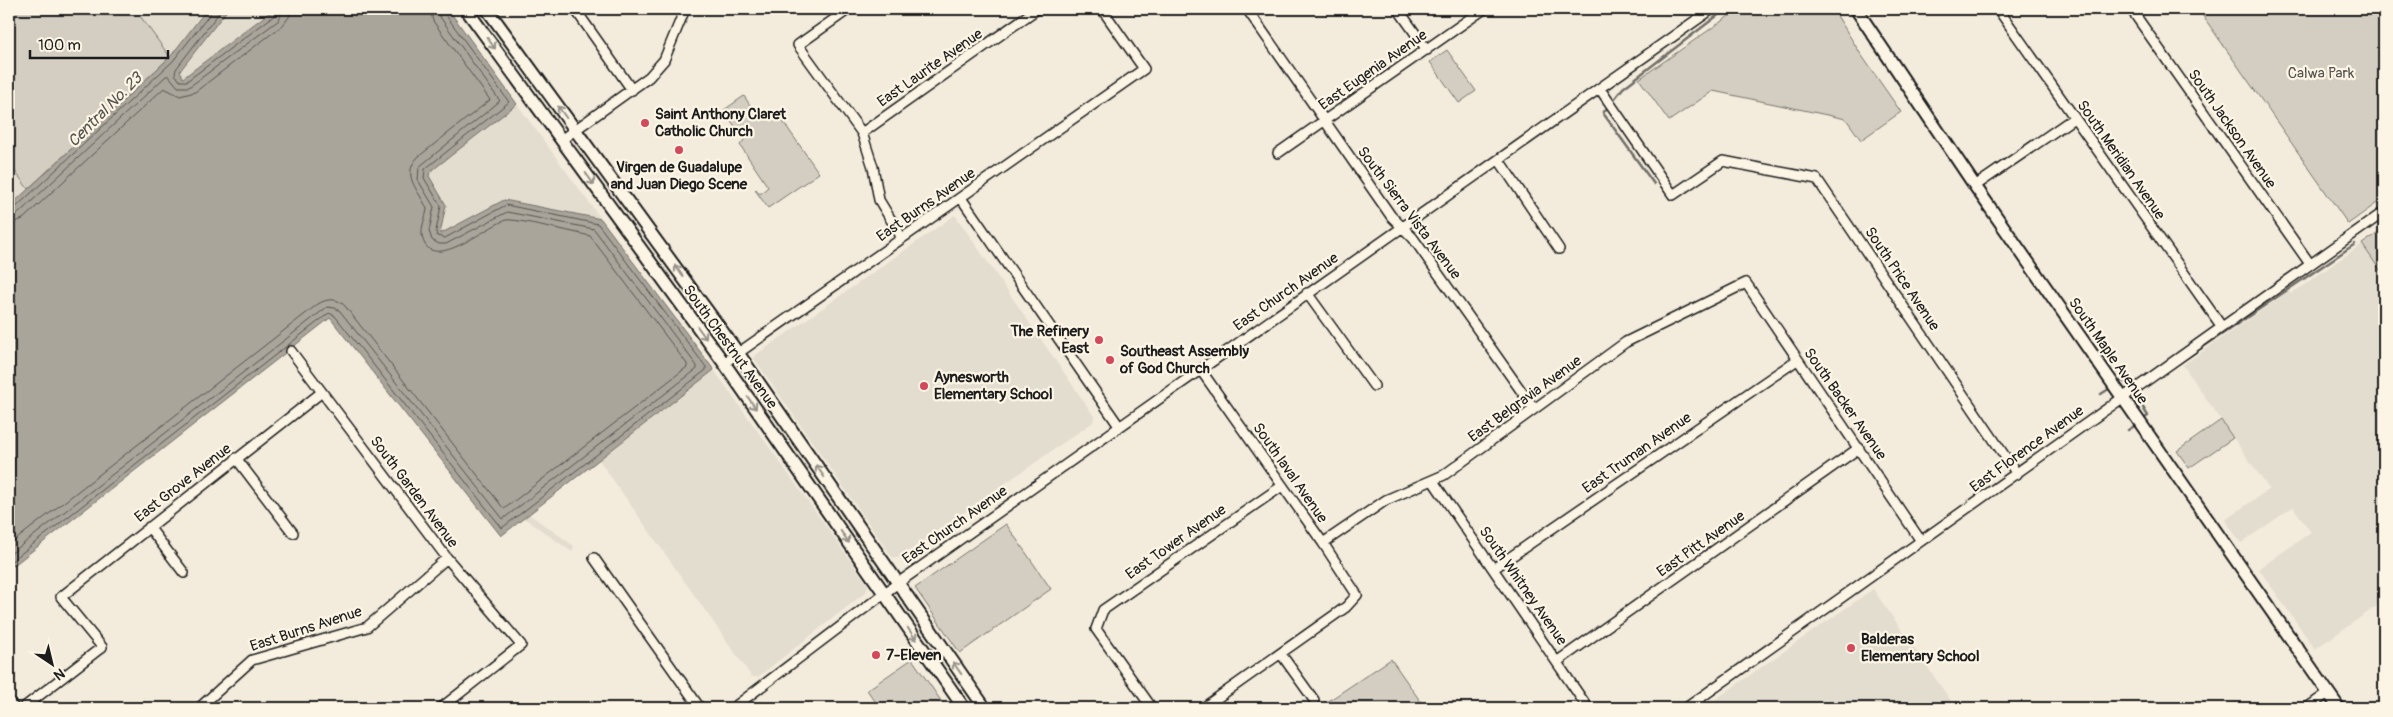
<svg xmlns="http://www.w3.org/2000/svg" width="2393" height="717" font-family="Pangolin,sans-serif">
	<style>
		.built { fill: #e3ddcf }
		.green { fill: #d3cec1; stroke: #78756e }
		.water { fill: #aaa59b; stroke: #716e68 }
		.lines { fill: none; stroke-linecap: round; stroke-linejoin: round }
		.shore { stroke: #55534f; stroke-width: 1 }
		.stream { stroke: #716e68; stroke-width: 2.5 }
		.minor-casing { stroke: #1c1c1c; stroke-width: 12 }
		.major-casing { stroke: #1c1c1c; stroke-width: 15 }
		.minor { stroke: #fcf5e5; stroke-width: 9 }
		.major { stroke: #fcf5e5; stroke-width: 11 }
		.oneway { stroke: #97938b }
		.poi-dot { fill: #d1495b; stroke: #fcf5e5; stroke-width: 2 }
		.labels { text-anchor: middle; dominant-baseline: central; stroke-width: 4.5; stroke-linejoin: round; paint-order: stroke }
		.street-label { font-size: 15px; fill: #1c1c1c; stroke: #fcf5e5 }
		.park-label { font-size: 15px; fill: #53514e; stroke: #fcf5e5 }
		.poi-label { font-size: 15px; font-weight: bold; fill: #1c1c1c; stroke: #fcf5e5; text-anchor: start }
		.water-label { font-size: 16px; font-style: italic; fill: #55534f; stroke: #fcf5e5 }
	</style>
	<rect width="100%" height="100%" fill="#f3ecdd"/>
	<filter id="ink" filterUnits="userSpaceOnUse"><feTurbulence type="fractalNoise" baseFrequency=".02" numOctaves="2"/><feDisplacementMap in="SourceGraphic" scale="10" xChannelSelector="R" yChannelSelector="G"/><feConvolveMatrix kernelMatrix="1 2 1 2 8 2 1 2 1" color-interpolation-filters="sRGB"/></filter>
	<g filter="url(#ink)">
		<path class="built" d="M135 9H207L170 57Z
			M228 9H274L183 78 180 72Z
			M517 104 601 219 504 200 440 234 445 215 429 176 430 172Z
			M9 163 28 189 9 207Z
			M955 215 1094 416 1093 422 899 558 892 557 753 357Z
			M2362 244 2384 276V601L2315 649 2259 569 2311 532 2293 507 2241 543 2225 520 2269 489 2183 365 2289 291 2291 294Z
			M714 370 868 585 866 592 758 677H752L599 460Z
			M529 514 574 546 572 552 524 518Z
			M1873 589 1956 708H1703Z"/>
		<path class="green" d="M9 9H135L170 57 28 189 9 163Z
			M1739 9H1833L1860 53 1901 112 1861 140 1846 119 1713 91 1669 121 1639 79Z
			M2198 9H2384V198L2348 224Z
			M1447 50 1476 91 1459 103 1430 62Z
			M744 96 760 120 775 110 819 173 768 208 755 190 756 189 760 194 768 187 740 145 744 140 724 110Z
			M2384 229V276L2362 244Z
			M2221 420 2233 438 2189 468 2177 451Z
			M1006 524 1051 589 960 653 915 588Z
			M912 659 946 708H880L867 690Z
			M1391 659 1425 708H1318L1324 704Z"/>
		<path class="water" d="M207 9H228L180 71 183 78 274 9H448L517 104 430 172 429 176 446 205 440 234 504 200 601 219 714 370 501 536 330 318 9 569V207L170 57Z"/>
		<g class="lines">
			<path class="shore" d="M222 9 176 69 175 74 180 81H187L275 15 277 9
				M9 210 14 209 173 61 210 14 211 9
				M9 217 19 213 166 76H169L178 87H189L279 20 283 9
				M9 224 23 219 164 88 180 96 195 92 283 25 289 17 291 9
				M9 545 318 304C328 298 337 298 345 306L504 509 687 367V364L590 236C578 233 513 218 506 220 488 225 428 277 422 235 421 226 426 217 427 209 420 191 400 176 418 157L490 100 433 21 430 9
				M9 555 327 307 335 308 340 311 503 519 697 369V366L594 229 507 212 446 244H439L432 240 429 231 434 207 418 180 419 167 500 101 440 17 438 9
				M9 563 329 313 335 316 502 528 706 370V367L598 224 506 205 445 238 437 236 436 231 441 206 424 178 425 169 509 102 445 14 444 9"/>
			<path class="stream" d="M1654 184 1603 113 1623 88 1726 9
				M2156 379 2355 244
				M2116 384 2123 380 2130 389
				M2101 394 2112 387
				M2135 394 2148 416 2142 420
				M2128 430 2136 425"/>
			<g class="minor-casing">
				<path id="minor" d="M575 9 632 90
					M849 9 798 45 862 133 873 167 879 200 902 238
					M1247 9 1391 216 1413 238 1534 409
					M1398 9 1427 50
					M1998 9 2222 327
					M2131 9 2310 264
					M1600 89 1673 195 1723 161 1817 179 2017 474
					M862 133 1037 9
					M561 140 649 77 664 60 685 9
					M1278 153 1484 9
					M1499 160 1559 249
					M1975 186 2074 118
					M961 198 1119 426
					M1307 293 1374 386
					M291 351 447 558 521 645 441 708
					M724 363 1144 69 1102 9
					M1200 369 1323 543 1357 595 1346 607 1203 708
					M236 458 293 533
					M1433 481 1588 708
					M149 527 184 573
					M1323 543 1386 500 1444 475 1626 342 1746 283 1921 541
					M594 558 700 708
					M1493 569 1797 360
					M1281 654 1314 700
					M1558 661 1859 448
					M9 701 14 708
					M23 708 102 647 61 597 322 392
					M199 708 252 660 367 627 447 558
					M733 708 898 583 1712 9
					M1152 708 1096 629 1103 610 1282 486
					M1686 708 2384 212
					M2307 708 2328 693"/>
			</g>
			<g class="major-casing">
				<path id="major" d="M466 9 724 363 964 708
					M487 9 738 353 985 708
					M1856 9 1975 186 2339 708"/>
			</g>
			<use href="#minor" class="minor"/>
			<use href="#major" class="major"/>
		</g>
		<defs><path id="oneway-shaft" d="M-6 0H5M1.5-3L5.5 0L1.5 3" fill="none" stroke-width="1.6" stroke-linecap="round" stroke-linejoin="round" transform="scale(1.25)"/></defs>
		<g class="oneway">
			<use href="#oneway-shaft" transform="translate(491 43) rotate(54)"/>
			<use href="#oneway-shaft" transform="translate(562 112) rotate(-126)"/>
			<use href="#oneway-shaft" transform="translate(590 179) rotate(54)"/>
			<use href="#oneway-shaft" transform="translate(679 271) rotate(-126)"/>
			<use href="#oneway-shaft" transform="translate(702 333) rotate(54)"/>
			<use href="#oneway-shaft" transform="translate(752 403) rotate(55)"/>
			<use href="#oneway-shaft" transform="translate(820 471) rotate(-125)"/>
			<use href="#oneway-shaft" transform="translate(845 537) rotate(55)"/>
			<use href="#oneway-shaft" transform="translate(912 634) rotate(55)"/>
			<use href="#oneway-shaft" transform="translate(957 668) rotate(-125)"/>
		</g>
	</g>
	<g class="poi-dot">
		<circle cx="645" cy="123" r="5"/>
		<circle cx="679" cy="150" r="5"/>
		<circle cx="1099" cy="340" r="5"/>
		<circle cx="1110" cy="360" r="5"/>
		<circle cx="924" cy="386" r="5"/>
		<circle cx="1851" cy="648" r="5"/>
		<circle cx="876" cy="655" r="5"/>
	</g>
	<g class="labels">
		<g class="street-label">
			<text transform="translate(930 68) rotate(-35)">East Laurite Avenue</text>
			<text transform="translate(1373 70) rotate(-35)">East Eugenia Avenue</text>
			<text transform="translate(2232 129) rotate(55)">South Jackson Avenue</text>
			<text transform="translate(2121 160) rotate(55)">South Meridian Avenue</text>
			<text transform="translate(926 205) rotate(-35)">East Burns Avenue</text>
			<text transform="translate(1409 213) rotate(53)">South Sierra Vista Avenue</text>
			<text transform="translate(1902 279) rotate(56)">South Price Avenue</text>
			<text transform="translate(1286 292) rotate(-35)">East Church Avenue</text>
			<text transform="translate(730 347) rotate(54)">South Chestnut Avenue</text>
			<text transform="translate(2108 351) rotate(55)">South Maple Avenue</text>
			<text transform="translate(1525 399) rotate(-36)">East Belgravia Avenue</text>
			<text transform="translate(1845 404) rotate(55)">South Backer Avenue</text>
			<text transform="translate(2027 449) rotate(-36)">East Florence Avenue</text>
			<text transform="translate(1637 453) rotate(-35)">East Truman Avenue</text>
			<text transform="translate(1290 473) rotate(55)">South laval Avenue</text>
			<text transform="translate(183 483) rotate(-38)">East Grove Avenue</text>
			<text transform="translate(414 492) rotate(53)">South Garden Avenue</text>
			<text transform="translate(955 525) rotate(-35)">East Church Avenue</text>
			<text transform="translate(1176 542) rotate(-35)">East Tower Avenue</text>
			<text transform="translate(1701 544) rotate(-35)">East Pitt Avenue</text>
			<text transform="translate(1523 586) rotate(55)">South Whitney Avenue</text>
			<text transform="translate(306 629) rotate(-18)">East Burns Avenue</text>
		</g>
		<g class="park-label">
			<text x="2321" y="73">Calwa Park</text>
		</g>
		<g class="poi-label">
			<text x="655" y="114">Saint Anthony Claret<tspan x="655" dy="17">Catholic Church</tspan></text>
			<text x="679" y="167" text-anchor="middle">Virgen de Guadalupe<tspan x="679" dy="17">and Juan Diego Scene</tspan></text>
			<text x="1089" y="331" text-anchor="end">The Refinery<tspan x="1089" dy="17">East</tspan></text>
			<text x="1120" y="351">Southeast Assembly<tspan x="1120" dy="17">of God Church</tspan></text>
			<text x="934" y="377">Aynesworth<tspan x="934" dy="17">Elementary School</tspan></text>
			<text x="1861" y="639">Balderas<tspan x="1861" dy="17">Elementary School</tspan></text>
			<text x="886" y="655">7-Eleven</text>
		</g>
		<g class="water-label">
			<text transform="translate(105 110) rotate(-45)">Central No. 23</text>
		</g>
	</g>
	<rect width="2393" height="717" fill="none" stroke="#fcf5e5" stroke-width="30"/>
	<rect x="15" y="15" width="2363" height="687" fill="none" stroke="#1c1c1c" stroke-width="2" filter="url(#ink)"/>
	<g transform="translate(52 664) rotate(145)" stroke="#fcf5e5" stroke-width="4" paint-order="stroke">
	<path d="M0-4L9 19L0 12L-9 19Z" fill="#1c1c1c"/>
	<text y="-8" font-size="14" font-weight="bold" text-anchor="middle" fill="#1c1c1c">N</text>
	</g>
	<path d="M30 50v8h138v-8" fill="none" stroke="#1c1c1c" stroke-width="2.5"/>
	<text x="38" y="50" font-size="15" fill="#1c1c1c" stroke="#fcf5e5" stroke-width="4" paint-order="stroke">100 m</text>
</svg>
